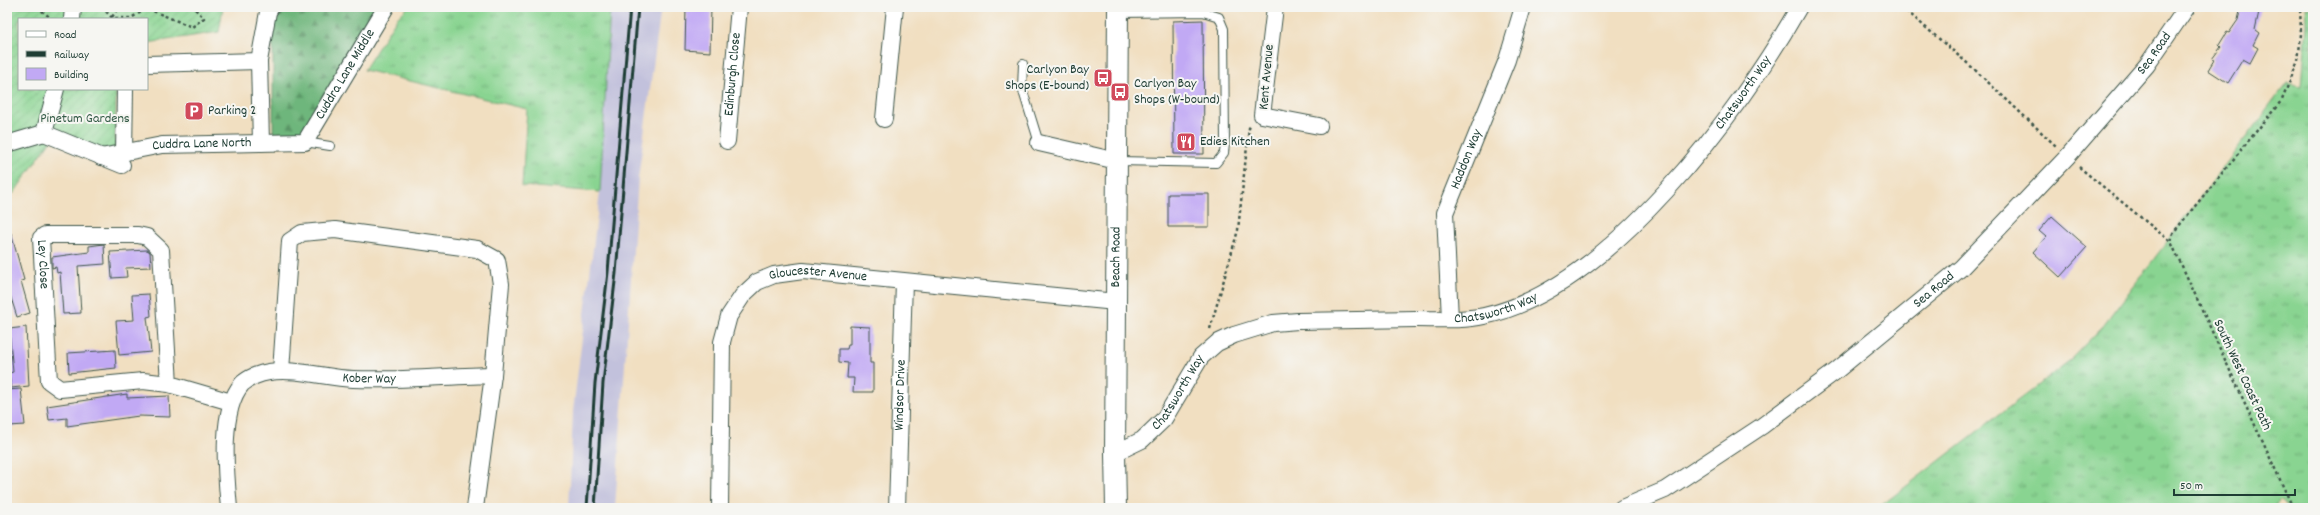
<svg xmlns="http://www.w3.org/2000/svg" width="2320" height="515" font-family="Dekko,sans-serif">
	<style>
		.industrial { fill: #c2c1dc }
		.grass { fill: url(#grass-tufts); stroke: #548862 }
		.forest { fill: url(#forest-firs); stroke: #467a58 }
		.garden { fill: url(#garden-furrows); stroke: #548862 }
		.building { fill: #c1a9f4 }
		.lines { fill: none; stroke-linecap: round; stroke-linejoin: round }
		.service-casing { stroke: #3e5549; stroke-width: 10 }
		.minor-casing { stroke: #3e5549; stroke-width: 18 }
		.tertiary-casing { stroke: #3e5549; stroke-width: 22 }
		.path { stroke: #3e5549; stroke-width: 2.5; stroke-dasharray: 3 3; stroke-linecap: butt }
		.service { stroke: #fff; stroke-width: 8 }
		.minor { stroke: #fff; stroke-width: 16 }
		.tertiary { stroke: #fff; stroke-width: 20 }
		.rail { stroke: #1f3d34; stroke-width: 3 }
		.labels { text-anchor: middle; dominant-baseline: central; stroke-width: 4; stroke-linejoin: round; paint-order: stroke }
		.street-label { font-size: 14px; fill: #1f3d34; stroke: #f6f6f2 }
		.poi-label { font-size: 14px; fill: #1f3d34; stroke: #f6f6f2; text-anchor: start }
		.park-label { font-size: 14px; fill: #345b47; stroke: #f6f6f2 }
	</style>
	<defs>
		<pattern id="grass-tufts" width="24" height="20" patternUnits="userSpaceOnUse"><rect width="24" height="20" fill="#89d491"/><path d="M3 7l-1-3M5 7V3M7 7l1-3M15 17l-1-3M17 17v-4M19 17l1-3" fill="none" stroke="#6fad77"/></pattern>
		<pattern id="forest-firs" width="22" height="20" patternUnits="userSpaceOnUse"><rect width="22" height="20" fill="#6eb67b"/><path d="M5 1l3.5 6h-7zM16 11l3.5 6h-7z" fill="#5a9566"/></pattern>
		<pattern id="garden-furrows" width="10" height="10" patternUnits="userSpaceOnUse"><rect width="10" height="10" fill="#89d491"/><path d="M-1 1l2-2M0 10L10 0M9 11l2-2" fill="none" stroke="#6fad77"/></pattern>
	</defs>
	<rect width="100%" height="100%" fill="#f6f6f2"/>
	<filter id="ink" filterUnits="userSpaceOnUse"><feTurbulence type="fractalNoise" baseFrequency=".025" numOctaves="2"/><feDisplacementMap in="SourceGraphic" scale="8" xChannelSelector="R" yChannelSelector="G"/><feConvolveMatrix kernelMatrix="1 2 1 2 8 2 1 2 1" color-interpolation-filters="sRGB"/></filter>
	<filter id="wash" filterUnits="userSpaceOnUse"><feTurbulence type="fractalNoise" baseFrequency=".012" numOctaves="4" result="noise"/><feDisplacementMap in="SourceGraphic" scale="16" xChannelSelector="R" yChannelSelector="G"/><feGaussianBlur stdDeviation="0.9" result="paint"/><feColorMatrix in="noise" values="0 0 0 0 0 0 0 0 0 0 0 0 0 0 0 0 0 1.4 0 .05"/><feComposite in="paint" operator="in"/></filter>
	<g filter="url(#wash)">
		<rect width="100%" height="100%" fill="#f1dfc1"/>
		<path class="industrial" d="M610 7H661L638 179 615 508H569L573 411 600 192Z"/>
		<path class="grass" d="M408 7H610L600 192 522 186 527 109 364 70 397 18Z
			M2306 7H2313V508H2287L2280 500 2275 508H1878L2069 361 2104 325 2287 83 2302 86 2307 23Z"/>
		<path class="forest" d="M271 7H386L305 142 273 143V46H263Z"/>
		<path class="garden" d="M7 7H223L219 32 147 43V19H19V89H116L115 155 53 137 14 193 7 194Z"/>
		<g id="blocks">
			<path class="building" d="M686 7H711L710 52 685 50Z
				M2241 7H2260L2255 30 2259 33 2253 45 2258 48 2250 63 2243 59 2228 83 2208 70 2214 60 2212 59 2221 47 2219 45 2227 32 2229 33 2238 20Z
				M1203 20 1204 154H1174L1173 21Z
				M1168 194H1209V227H1168Z
				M2052 216 2087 247 2060 277 2033 252 2046 237 2039 231Z
				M7 233H11L24 280 21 281 30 313 17 317 7 285Z
				M104 244 105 264 78 266 81 313 63 314 60 272 57 273 56 267 52 268V257L89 252V246Z
				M147 250 150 252 151 267 126 268 127 277 112 278 110 252Z
				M149 294 151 316 147 317 151 352 119 355 116 321 134 320 132 295Z
				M850 326 870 327V363H873V392H853L854 378H847L848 363 839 362V349H847L848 345H850Z
				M26 327 29 386 11 388 9 373 13 372 9 329Z
				M115 350 116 368 69 373 68 353Z
				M21 389 25 425 9 426 7 390Z
				M127 394V398L169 396 170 417 139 416 67 426V418L49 420 47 406Z"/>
		</g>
	</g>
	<g filter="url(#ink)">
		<use href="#blocks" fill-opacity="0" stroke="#3e5549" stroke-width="1"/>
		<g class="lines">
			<g class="service-casing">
				<path id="service" d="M1023 64 1022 88 1039 143
					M305 142 330 146
					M1118 161 1216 163 1224 153 1225 144 1224 29 1219 17 1203 12 1118 13"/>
			</g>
			<g class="minor-casing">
				<g id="minor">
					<path d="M1275 7 1262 115 1319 126"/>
					<path d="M72 19 73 7"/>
					<path d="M259 61 261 143"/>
					<path d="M147 64 259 61 268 12 271 7"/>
					<path d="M884 119 895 7"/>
					<path d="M44 133 122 165"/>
					<path d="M44 133 56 89"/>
					<path id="s1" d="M727 141 739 7"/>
					<path d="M1039 143 1117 161"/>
					<path d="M7 144 44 133"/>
					<path d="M124 153 125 89"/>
					<path id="s2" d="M101 157 162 145 305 142 386 7"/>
					<path id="s3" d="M1450 319 1445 213 1507 60 1523 7"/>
					<path d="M281 371 290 241 302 233 335 230 477 249 497 260 501 284 493 375"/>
					<path id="s4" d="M169 384 161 250 147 237 138 235H45L41 238 49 381 60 389 143 381 169 384 231 402"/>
					<path id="s5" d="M1115 453 1142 440 1164 419 1201 357 1217 343 1234 335 1273 323 1298 321C1337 320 1377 320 1416 319 1438 319 1462 321 1484 316 1608 290 1739 113 1799 7"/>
					<path id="s6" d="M229 508C226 475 219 410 242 384 248 378 260 373 269 372 297 368 326 378 353 379 399 381 447 376 493 375L475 508"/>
					<path id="s7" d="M720 508 722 342 729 316 743 295 757 282 774 275 803 271 1116 302"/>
					<path id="s8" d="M897 508 904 282"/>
					<path id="s9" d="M1622 508 1665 490 1762 426 1836 371 1961 268 2067 157 2147 65 2187 7"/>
				</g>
			</g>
			<g class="tertiary-casing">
				<g id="tertiary">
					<path id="s10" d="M1116 508 1115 453 1118 7"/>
				</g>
			</g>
			<path class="path" d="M37 7 52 19
				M102 7 112 18H131L150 7
				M1902 7 1974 69 2056 146
				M148 9 192 27 204 18 193 7
				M112 17 119 7
				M2079 167 2171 242
				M1210 329 1238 230 1249 128 1251 125
				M2293 508 2171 242 2173 233 2282 100 2298 61 2301 34 2300 7"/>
			<use href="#service" class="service"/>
			<use href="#minor" class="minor"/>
			<use href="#tertiary" class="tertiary"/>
			<path class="rail" d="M587 508 595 383 608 272 630 7
				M595 508 603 383 616 273 638 7"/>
		</g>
	</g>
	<defs>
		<g id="bus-square" transform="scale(1)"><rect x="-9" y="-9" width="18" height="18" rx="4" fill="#d1495b" stroke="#f6f6f2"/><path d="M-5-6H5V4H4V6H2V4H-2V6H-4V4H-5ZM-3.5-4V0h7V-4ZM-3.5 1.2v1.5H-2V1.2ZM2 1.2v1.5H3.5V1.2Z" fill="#fff"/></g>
		<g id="parking-square" transform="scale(1)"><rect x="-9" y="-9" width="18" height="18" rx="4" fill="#d1495b" stroke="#f6f6f2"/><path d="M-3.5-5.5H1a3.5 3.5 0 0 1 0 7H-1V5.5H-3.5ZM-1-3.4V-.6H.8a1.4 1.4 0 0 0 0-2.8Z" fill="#fff"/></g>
		<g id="restaurant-square" transform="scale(1)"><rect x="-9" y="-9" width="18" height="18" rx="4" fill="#d1495b" stroke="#f6f6f2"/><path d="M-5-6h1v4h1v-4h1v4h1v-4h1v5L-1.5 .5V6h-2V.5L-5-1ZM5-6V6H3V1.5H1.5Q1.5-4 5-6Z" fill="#fff"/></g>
	</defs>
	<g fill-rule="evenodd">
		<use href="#bus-square" x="1103" y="78"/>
		<use href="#bus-square" x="1120" y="92"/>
		<use href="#parking-square" x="194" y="111"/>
		<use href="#restaurant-square" x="1186" y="142"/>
	</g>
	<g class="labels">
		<g class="street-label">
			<text stroke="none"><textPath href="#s9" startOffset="706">Sea Road</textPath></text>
			<text stroke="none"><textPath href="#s1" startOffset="67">Edinburgh Close</textPath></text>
			<text stroke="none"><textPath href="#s2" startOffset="284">Cuddra Lane Middle</textPath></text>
			<text transform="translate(1267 77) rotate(-85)">Kent Avenue</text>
			<text stroke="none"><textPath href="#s5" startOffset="774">Chatsworth Way</textPath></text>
			<text stroke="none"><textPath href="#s2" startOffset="102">Cuddra Lane North</textPath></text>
			<text stroke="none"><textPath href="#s3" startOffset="164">Haddon Way</textPath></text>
			<text stroke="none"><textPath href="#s10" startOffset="251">Beach Road</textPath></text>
			<text stroke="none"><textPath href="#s4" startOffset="287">Ley Close</textPath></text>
			<text stroke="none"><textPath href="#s7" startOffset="300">Gloucester Avenue</textPath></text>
			<text stroke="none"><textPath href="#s9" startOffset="382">Sea Road</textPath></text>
			<text stroke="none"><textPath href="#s5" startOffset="438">Chatsworth Way</textPath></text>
			<text transform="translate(2242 375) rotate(65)">South West Coast Path</text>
			<text stroke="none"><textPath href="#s6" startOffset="258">Kober Way</textPath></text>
			<text stroke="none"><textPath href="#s5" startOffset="90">Chatsworth Way</textPath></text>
			<text stroke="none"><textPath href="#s8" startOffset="113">Windsor Drive</textPath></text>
		</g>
		<g class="poi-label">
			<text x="1089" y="70" text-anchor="end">Carlyon Bay<tspan x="1089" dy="16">Shops (E-bound)</tspan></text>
			<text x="1134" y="84">Carlyon Bay<tspan x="1134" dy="16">Shops (W-bound)</tspan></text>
			<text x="208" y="111">Parking 2</text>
			<text x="1200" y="142">Edies Kitchen</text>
		</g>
		<g class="park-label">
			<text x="85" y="119">Pinetum Gardens</text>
		</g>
	</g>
	<rect width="2320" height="515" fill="none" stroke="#f6f6f2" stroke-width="24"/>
	<rect x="18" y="18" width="130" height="72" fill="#f6f6f2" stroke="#a0aca6"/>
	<rect x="26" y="31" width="20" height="6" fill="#ffffff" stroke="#a0aca6"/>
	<text x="54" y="38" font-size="12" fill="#1f3d34">Road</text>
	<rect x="26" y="51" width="20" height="6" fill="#1f3d34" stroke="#a0aca6"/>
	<text x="54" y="58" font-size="12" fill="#1f3d34">Railway</text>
	<rect x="26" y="68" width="20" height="12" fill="#c1a9f4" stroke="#a0aca6"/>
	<text x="54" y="78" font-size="12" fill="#1f3d34">Building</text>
	<path d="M2174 489v6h121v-6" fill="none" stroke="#1f3d34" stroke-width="2"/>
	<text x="2180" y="489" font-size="12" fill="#1f3d34" stroke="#f6f6f2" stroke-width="3" paint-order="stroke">50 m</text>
</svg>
